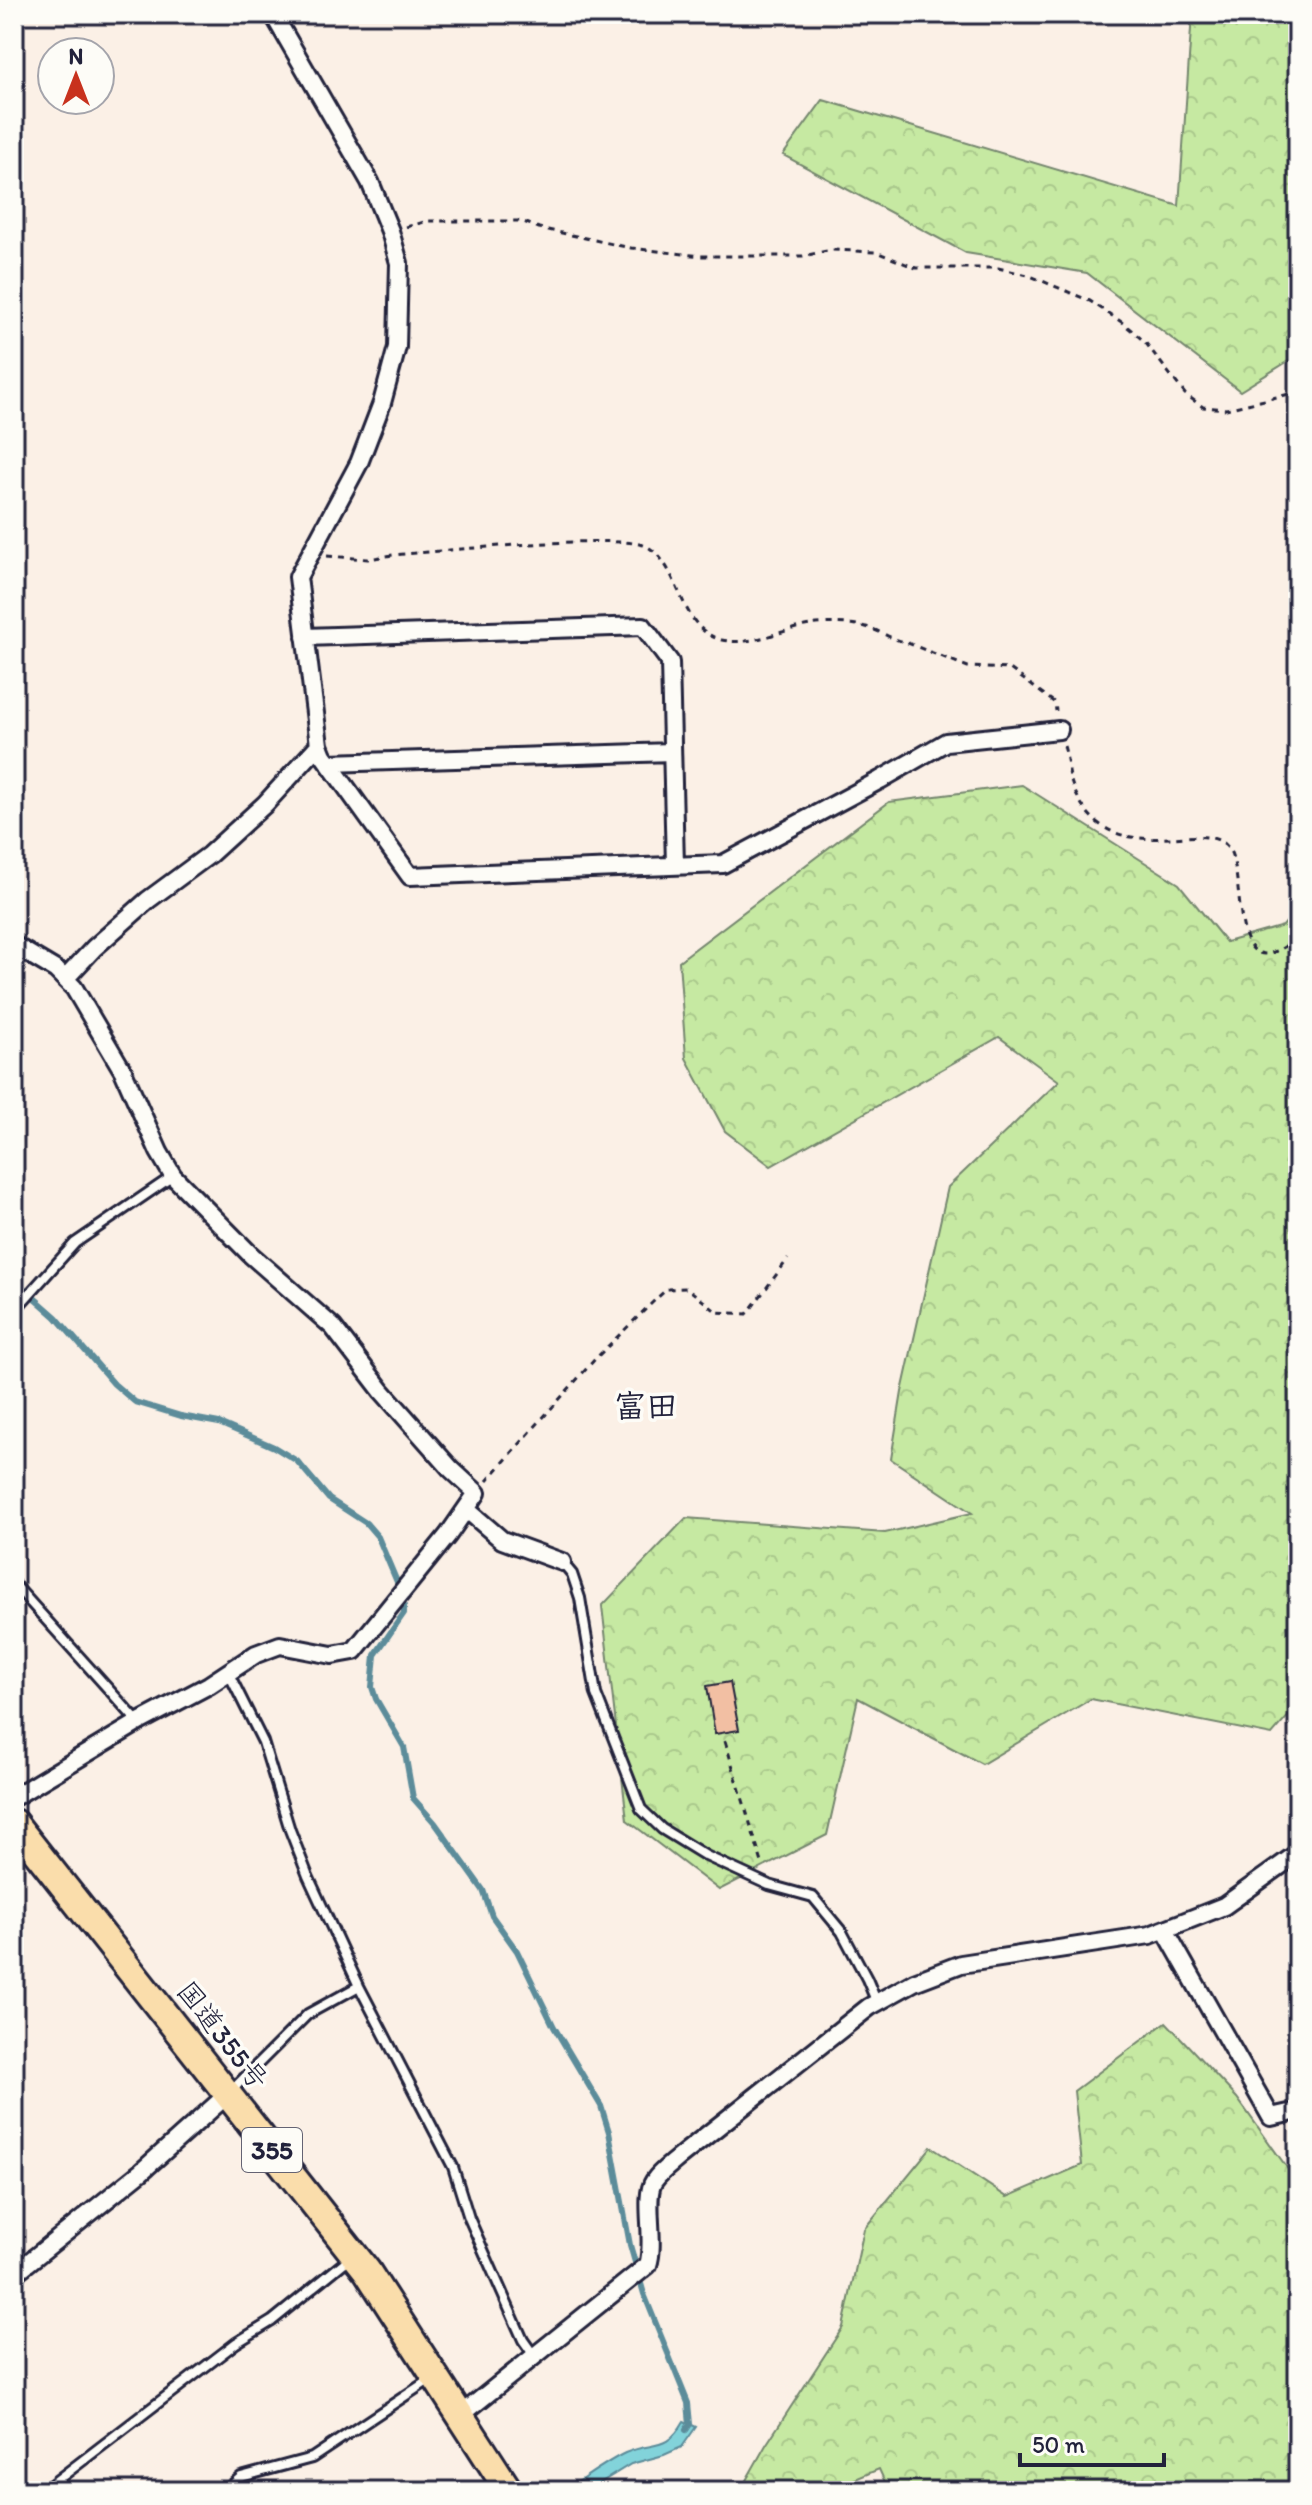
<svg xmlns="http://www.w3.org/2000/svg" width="1312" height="2505" font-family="Itim,'Klee One',sans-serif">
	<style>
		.forest { fill: url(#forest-crowns); stroke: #74866e; stroke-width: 2 }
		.water { fill: #82d3da; stroke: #5c8c9a; stroke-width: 2 }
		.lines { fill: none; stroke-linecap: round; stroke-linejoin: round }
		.stream { stroke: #5c8c9a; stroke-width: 6 }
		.building { fill: #f2bfa3; stroke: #22223b; stroke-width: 2 }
		.service-casing { stroke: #22223b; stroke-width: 14 }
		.minor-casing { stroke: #22223b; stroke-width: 22 }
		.trunk-casing { stroke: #22223b; stroke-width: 32 }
		.path { stroke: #22223b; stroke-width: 3; stroke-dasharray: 6 6; stroke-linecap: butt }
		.service { stroke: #fdfcf7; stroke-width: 8 }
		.minor { stroke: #fdfcf7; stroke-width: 16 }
		.trunk { stroke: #faddab; stroke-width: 26 }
		.labels { text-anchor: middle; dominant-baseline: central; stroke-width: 7; stroke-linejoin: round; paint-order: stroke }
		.shield { fill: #fdfcf7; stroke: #646373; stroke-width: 2 }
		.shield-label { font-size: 26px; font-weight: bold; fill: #22223b }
		.street-label { font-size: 28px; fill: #22223b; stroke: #fdfcf7 }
		.quarter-label { font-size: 32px; font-weight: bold; fill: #22223b; stroke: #fdfcf7 }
	</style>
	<defs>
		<pattern id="forest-crowns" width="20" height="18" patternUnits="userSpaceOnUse" patternTransform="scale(2)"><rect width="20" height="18" fill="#c6e9a2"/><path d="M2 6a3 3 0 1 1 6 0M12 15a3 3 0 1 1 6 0" fill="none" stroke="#aac88c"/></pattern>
	</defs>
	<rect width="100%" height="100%" fill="#fbf0e6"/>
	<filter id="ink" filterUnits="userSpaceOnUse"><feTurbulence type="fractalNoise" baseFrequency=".0125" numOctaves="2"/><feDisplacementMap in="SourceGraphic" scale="16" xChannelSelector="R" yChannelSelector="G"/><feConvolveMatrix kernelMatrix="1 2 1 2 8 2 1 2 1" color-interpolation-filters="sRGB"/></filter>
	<g filter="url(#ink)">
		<path class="forest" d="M1192 14H1298V355L1240 391 1087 273 966 253 783 155 823 100 1179 206Z
			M1022 785 1179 884 1226 942 1283 926 1298 908V1705L1272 1735 1091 1699 982 1764 858 1698 827 1835 719 1890 627 1820 602 1606 686 1518 885 1533 972 1513 891 1459 902 1392 948 1187 1059 1081 999 1037 771 1166 725 1131 686 1058 679 961 889 802Z
			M1166 2022 1237 2098 1298 2183V2491H889L879 2469 827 2491H740L766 2445 843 2327 864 2229 931 2147 1007 2197 1082 2165 1074 2091Z"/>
		<path class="water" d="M684 2421 696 2427 682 2447 664 2455 631 2464 587 2491H564C584 2479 604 2463 625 2453 653 2441 666 2453 684 2421Z"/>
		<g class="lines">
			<path class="stream" d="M14 1280 56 1317 114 1384 135 1402 181 1416 219 1423 274 1447 297 1461 329 1499 366 1523 378 1537 397 1582
				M404 1606V1613L375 1655 372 1687 376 1699 404 1747 413 1798 435 1823 483 1890 492 1916 517 1951 554 2027 601 2106 609 2132 630 2245 644 2294 688 2403 690 2424 686 2430"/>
		</g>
		<path class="building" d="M730 1682 739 1730 715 1734 707 1686Z"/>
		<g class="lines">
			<g class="service-casing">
				<path id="service" d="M14 1311 75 1243 173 1176
					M562 1562 572 1574 580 1598 596 1694 641 1809 662 1829 706 1856 769 1885 813 1897 842 1932 867 1979 877 2003
					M14 1584 138 1722
					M228 1672 263 1742 290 1830 308 1876 359 1986 453 2167 469 2218 523 2340 535 2357
					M231 2091 308 2014 359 1986
					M43 2491 236 2343 272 2321 351 2257
					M225 2491 241 2477 312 2458 432 2378"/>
			</g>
			<g class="minor-casing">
				<path id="minor" d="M273 14 370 182 390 231 399 263 397 347 382 403 359 463 298 577 319 745 323 755 410 876 723 864 880 780 946 742 1059 730
					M305 637 643 626 670 662 675 865
					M329 763 672 752
					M14 945 56 970 74 988 123 1071 159 1152 173 1176 251 1255 333 1327 382 1391 451 1469 477 1493 448 1535 354 1651 332 1655 280 1645 256 1654 209 1685 139 1722 14 1797
					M65 979 94 948 148 900 209 855 265 804 319 745
					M466 1509 502 1540 562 1562
					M1165 1930 1271 2117 1298 2111
					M14 2274 141 2172 228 2094
					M461 2415 648 2265C656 2242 643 2197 654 2181 660 2172 670 2165 678 2158L869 2007 914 1982 961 1964 1150 1935 1224 1906 1298 1853"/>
			</g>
			<g class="trunk-casing">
				<path id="trunk" d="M14 1823 367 2271 509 2491"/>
			</g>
			<path class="path" d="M406 227 428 221H521L539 228 631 248 701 256H803L832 250 876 252 916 268H998L1028 275 1090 301 1123 323 1145 342 1185 394 1203 407 1226 409 1298 392
				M327 556 368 559 393 555C432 552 626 532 648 547 682 568 678 629 722 640 754 647 786 627 817 624 831 623 853 623 866 627 880 631 891 639 905 642L968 667 1010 669 1055 703 1056 711
				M1064 746C1068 759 1068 774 1073 787 1095 841 1134 841 1185 837 1198 836 1215 835 1226 845 1250 868 1222 1000 1298 937
				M487 1481 595 1359 656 1299 667 1289 687 1288 717 1312 747 1314 788 1259
				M725 1741 763 1866"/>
			<use href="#service" class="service"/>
			<use href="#minor" class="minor"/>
			<use href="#trunk" class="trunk"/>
		</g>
	</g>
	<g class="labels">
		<rect class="shield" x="242" y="2128" width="60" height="44" rx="6"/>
		<g class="shield-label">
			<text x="272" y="2150">355</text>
		</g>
		<g class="street-label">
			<text transform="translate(223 2035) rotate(52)">国道355号</text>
		</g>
		<g class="quarter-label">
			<text x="646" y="1406">富田</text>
		</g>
	</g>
	<rect width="1312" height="2505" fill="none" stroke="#fdfcf7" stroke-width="48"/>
	<rect x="24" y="24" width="1264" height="2457" fill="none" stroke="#22223b" stroke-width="3" filter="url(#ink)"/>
	<g transform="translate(76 76)"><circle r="38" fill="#fdfcf7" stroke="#a5a5ac" stroke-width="2"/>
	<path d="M0-6L14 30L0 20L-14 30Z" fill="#c8321e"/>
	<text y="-12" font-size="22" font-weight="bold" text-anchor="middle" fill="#22223b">N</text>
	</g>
	<path d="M1020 2453v12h144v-12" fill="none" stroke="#22223b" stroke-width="4"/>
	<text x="1032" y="2453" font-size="24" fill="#22223b" stroke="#fdfcf7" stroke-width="6" paint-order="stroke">50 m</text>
</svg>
